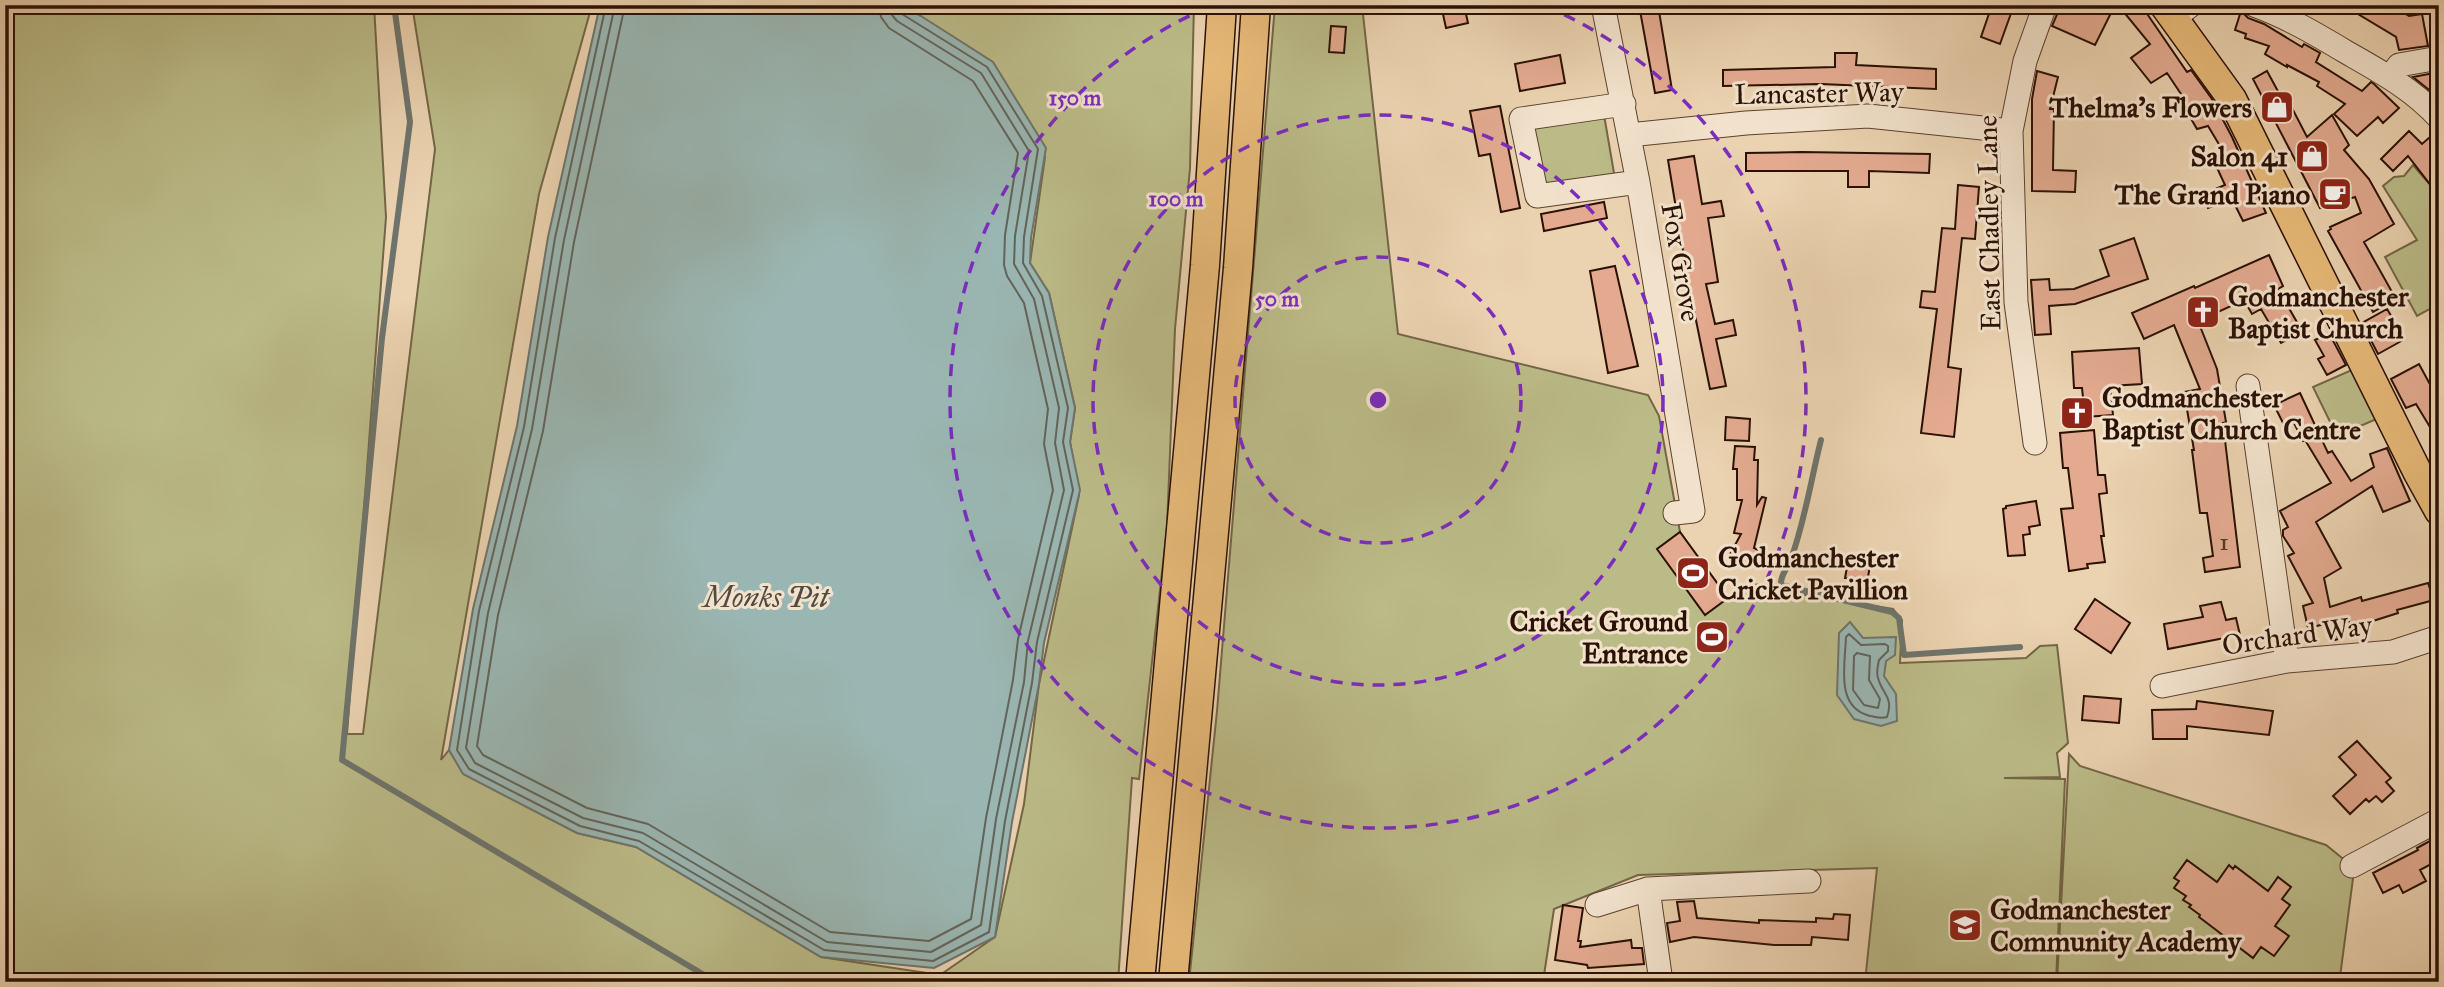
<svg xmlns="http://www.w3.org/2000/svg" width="2444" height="987" font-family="'IM FELL Great Primer',serif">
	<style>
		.green { fill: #bb8; stroke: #736646; stroke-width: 2 }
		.water { fill: #9ab6b2; stroke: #6e746c; stroke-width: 2 }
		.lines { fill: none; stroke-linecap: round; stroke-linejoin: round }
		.shore { stroke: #62645b; stroke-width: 2 }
		.stream { stroke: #6e746c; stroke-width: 6 }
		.building { fill: #e3aa90; stroke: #2b1104; stroke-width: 2 }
		.minor-casing { stroke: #5b412f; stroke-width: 25 }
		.major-casing { stroke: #2b1104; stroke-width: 31 }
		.minor { stroke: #f2e2cc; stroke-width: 23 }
		.major { stroke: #e6b978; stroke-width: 28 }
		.ring { fill: none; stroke: #7b2cbf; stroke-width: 3.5; stroke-dasharray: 12 9 }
		.labels { text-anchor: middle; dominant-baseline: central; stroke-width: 6; stroke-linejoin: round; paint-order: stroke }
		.number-label { font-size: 24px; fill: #593727 }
		.street-label { font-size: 28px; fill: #2b1104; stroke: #f2e2cc }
		.poi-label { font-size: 28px; font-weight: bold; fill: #2b1104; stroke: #f2e2cc; text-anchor: end }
		.water-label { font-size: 30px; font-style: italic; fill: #524b41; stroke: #f2e2cc }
		.centre { fill: #7b2cbf; stroke: #f2e2cc; stroke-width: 3.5 }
		.ring-label { font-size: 21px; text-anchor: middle; font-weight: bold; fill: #7b2cbf; stroke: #f2e2cc; stroke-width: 6; stroke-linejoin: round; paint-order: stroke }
	</style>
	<rect width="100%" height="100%" fill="#ebd2b0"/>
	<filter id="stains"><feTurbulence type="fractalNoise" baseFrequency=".00286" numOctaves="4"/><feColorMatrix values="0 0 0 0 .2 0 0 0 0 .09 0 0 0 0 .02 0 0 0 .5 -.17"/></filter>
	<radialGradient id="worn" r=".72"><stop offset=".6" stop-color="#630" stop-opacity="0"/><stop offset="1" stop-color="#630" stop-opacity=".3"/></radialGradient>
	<path class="green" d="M5 5H374L386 217 347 734H363L435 149 412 5H592L539 194 441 760 449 750 464 774 577 833 636 847 821 957 940 975 995 937 1024 804 1039 684 1079 495 1070 442 1075 408 1049 293 1030 263 1045 157 921 16 900 5H1194L1190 168 1175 329 1167 527 1139 779 1132 778 1118 982H5Z
		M1275 5H1362L1398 334 1648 395 1659 416 1680 532 1728 598 1744 585 1776 584 1780 591 1893 609 1902 620 1900 663 2026 658 2040 646 2057 645 2068 743 2057 753 2060 777 2004 778 2065 779 2056 982H1865L1877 868 1638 875 1554 909 1543 982H1189L1217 711Z
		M1603 109 1615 179 1540 191 1526 123Z
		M2413 165 2439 195V304L2417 316 2385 257 2417 240 2383 186 2394 177 2404 176Z
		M2354 369 2379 418 2337 436 2313 387Z
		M2069 754 2080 766 2326 845 2352 866 2354 871 2340 977 2337 982H2057Z"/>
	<path class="water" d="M600 5H900L921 16 993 62 1046 148 1031 238 1030 263 1049 293 1075 408 1070 442 1080 490 1044 643 1039 684 1012 822 995 937 934 968 821 957 636 847 577 833 463 774 449 750 473 609 517 426 548 237Z
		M1850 622 1863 638 1896 637 1895 655 1886 661 1884 676 1896 694 1897 721 1881 726 1854 719 1837 695 1839 633Z"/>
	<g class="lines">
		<path class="shore" d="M606 5 555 238 524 427 479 611 457 750 469 769 580 826 639 841 824 950 933 961 989 932 1005 821 1032 683 1037 642 1073 490 1063 442 1068 408 1042 296 1023 263 1024 237 1038 149 987 67 902 14 899 5
			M615 5 564 240 532 429 488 613 466 748 475 763 583 818 643 833 827 942 931 952 981 925 996 819 1024 682 1028 641 1064 490 1055 443 1059 408 1034 299 1014 264 1015 236 1029 151 981 73 897 21 892 15 890 5
			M625 5 574 242 543 431 498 615 477 746 483 755 587 808 648 824 830 932 929 941 971 919 986 818 1013 680 1018 639 1053 490 1044 444 1048 409 1024 303 1007 276 1004 265 1005 235 1018 153 973 81 889 28 881 17 879 5
			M1849 634 1861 645 1885 644 1888 646V651L1879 660C1878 665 1876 672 1878 678 1882 694 1894 697 1887 717 1881 719 1877 717 1870 716 1835 707 1845 666 1846 637Z
			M1857 653 1870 656 1869 680 1880 699 1878 708 1864 705 1853 690 1854 656Z"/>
		<path class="stream" d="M394 5 410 122 382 338 342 760 716 982
			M1821 440C1811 479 1805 521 1791 559 1788 568 1780 575 1781 585L1892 612 1899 618 1904 655 2020 647"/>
	</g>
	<path class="building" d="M1441 5H1464L1468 23 1446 28Z
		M1639 5H1658L1672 90 1655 93Z
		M1992 5H2014L2000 44 1981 37Z
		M2061 5H2115L2095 45 2052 26Z
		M2118 5H2141L2187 72 2191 70 2212 99 2232 137 2266 213 2243 221 2232 199 2208 208 2203 194 2225 185 2212 157 2223 151 2208 126 2197 129 2190 117 2195 115 2167 73 2151 83 2131 58 2150 44Z
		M2343 5H2391L2409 16 2422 14 2428 46 2399 50 2396 37Z
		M2241 11 2248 18 2264 24 2302 47 2304 44 2320 53 2316 62 2362 91 2371 82 2374 84 2399 108 2383 123 2378 117 2357 136 2334 114 2345 104 2317 86 2319 82 2287 65V67L2265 54 2269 46 2245 38 2246 34 2235 30Z
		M1331 26 1346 27 1344 53 1329 52Z
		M1835 53H1857L1856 65 1936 69V89L1821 84 1723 86V70L1835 67Z
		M1560 55 1565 83 1520 91 1515 64Z
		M2037 71 2058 77 2050 109H2054L2053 170 2076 171 2075 192 2032 191V99Z
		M2267 71 2287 108 2291 106 2307 137 2332 115 2349 145 2344 150 2369 179 2394 224 2364 242 2396 299 2373 312 2328 231 2331 229 2330 227 2361 213 2355 197 2320 208 2253 79Z
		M2439 72V98L2413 77Z
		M1500 106 1520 208 1501 212 1490 154 1479 156 1470 111Z
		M2409 131 2422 144 2430 137 2439 146V175L2429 183 2408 156 2393 171 2381 159Z
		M1802 152 1930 154 1929 173 1869 171V187H1848V171H1746V153Z
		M1694 156 1702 204 1721 201 1724 216 1708 218 1718 282 1706 284 1715 324 1733 320 1736 335 1716 339 1726 386 1710 389 1688 281 1668 160Z
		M1958 185 1979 187 1975 239 1962 238 1948 367 1961 369 1954 437 1921 433 1937 309 1920 307 1922 291 1935 292 1942 228 1955 229Z
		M1604 202 1607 218 1544 231 1541 214Z
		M2134 238 2148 279 2075 304 2049 306 2051 334 2035 335 2031 280 2049 279 2050 290 2074 289 2109 276 2100 250Z
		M2269 255 2283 286 2278 289 2302 331 2281 343 2261 309 2252 314 2244 300 2198 321 2217 369 2226 422 2223 423 2240 567 2205 572 2203 558 2213 556 2207 513H2200L2192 450H2194L2184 392 2200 389 2174 325 2144 339 2132 313 2194 286 2195 288Z
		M1615 266 1638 366 1608 373 1590 271Z
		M2387 309 2405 339 2378 354 2362 323Z
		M2329 333 2346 365 2327 375 2318 359 2324 356 2315 340Z
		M2139 348 2142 384 2110 386 2113 415 2085 417 2082 388H2074L2072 352Z
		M2419 364 2439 401V442L2416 404 2406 408 2391 379Z
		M2300 393 2328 453 2332 451 2351 481 2374 467 2370 454 2387 448 2410 501 2383 512 2372 486 2316 522 2341 568 2324 578 2330 607 2361 597 2362 601 2428 583 2434 600 2397 610 2398 613 2351 628 2348 619 2334 622 2338 639 2335 640 2325 624 2308 628 2303 606 2313 603 2288 556 2294 553 2283 536V530L2288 527 2280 511 2331 483 2305 440 2303 441 2293 421 2284 425 2274 405Z
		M1726 417 1750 419 1749 441 1725 440Z
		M2094 430 2098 475H2105L2107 493 2099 494 2104 536H2101L2105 562 2087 564 2088 568 2069 571 2061 509 2073 508 2068 468H2063L2060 433Z
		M1735 446 1755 447 1754 460H1758L1757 505 1762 497 1766 498 1754 548 1758 550 1748 569 1728 558 1741 534 1734 533 1742 500H1737V469H1733Z
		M2036 501 2040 525 2029 527 2030 534 2023 535 2025 555 2008 556 2003 509 2006 508V506Z
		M1680 532 1728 598 1705 615 1657 549Z
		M1848 562 1870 566 1867 582 1845 578Z
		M2095 599 2130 623 2111 653 2075 629Z
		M2221 602 2226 620 2236 618 2240 635 2168 649 2164 624 2203 617 2200 606Z
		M2084 696 2121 699 2119 723 2082 720Z
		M2197 701 2273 711 2269 735 2187 726V739H2153L2152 710 2196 709Z
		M2357 741 2391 778 2386 782 2394 791 2382 802 2376 796 2369 802 2366 799 2350 814 2333 796 2356 775 2339 757Z
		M2439 836V860L2420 870 2426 881 2403 893 2399 885 2383 893 2373 873 2418 850 2417 848Z
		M2187 860 2217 882 2229 865 2233 869 2235 866 2268 891 2278 877 2291 887 2282 899 2290 905 2275 926 2289 936 2274 956 2261 947 2253 958 2199 917 2200 915 2189 907 2191 905 2183 900 2186 896 2174 888 2179 881 2174 878Z
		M1694 901 1697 918 1759 923V920L1816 922V918L1833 919 1834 914 1850 915 1848 940 1812 937 1811 945H1774L1694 937 1670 942 1667 923 1680 921 1677 902Z
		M1563 905 1583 908 1578 941H1581L1580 947 1631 940 1632 948H1642L1644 964 1588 968 1587 965 1555 960Z"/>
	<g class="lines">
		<g class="minor-casing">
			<path id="minor" d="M1603 5 1638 182 1693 511 1675 513
				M2254 5C2287 17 2316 34 2346 52 2379 71 2413 89 2439 118
				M2174 18 2191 5
				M2390 77 2399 65 2439 58
				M1624 104 1521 119 1537 196 1638 182
				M1629 135 1746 123 1868 116 2011 131
				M2248 386 2287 661
				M2035 443 2016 302 2011 131 2025 61 2045 5
				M2162 686 2287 661 2393 652 2439 637
				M2352 866 2439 820
				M1648 889 1661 982
				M1597 905 1648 889 1809 881"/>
		</g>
		<g class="major-casing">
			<path id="major" d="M2164 5 2232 99 2418 473 2439 511
				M1140 982 1205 265 1222 5
				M1173 982 1238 268 1256 5"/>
		</g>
		<use href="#minor" class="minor"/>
		<use href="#major" class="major"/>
	</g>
	<g class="ring">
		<circle cx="1378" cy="400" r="143"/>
		<circle cx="1378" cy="400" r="285"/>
		<path d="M1545 6A428 428 0 1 1 1211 6"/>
	</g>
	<defs>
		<g id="shop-square" transform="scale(1.75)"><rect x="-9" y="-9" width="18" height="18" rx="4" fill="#8f2418" stroke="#f2e2cc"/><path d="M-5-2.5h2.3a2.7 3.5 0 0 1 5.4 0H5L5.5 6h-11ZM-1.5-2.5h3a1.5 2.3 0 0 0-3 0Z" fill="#fff"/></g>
		<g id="cafe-square" transform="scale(1.75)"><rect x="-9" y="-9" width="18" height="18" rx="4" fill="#8f2418" stroke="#f2e2cc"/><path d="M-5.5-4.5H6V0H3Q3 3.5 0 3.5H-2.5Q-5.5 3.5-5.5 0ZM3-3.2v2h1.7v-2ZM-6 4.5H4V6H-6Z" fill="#fff"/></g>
		<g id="church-square" transform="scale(1.75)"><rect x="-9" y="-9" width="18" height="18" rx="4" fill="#8f2418" stroke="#f2e2cc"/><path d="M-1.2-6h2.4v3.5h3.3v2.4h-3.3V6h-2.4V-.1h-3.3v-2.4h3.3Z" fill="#fff"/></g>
		<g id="stadium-square" transform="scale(1.75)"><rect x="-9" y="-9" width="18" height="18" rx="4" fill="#8f2418" stroke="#f2e2cc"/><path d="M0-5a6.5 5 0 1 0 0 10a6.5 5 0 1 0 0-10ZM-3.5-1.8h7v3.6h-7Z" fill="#fff"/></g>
		<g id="school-square" transform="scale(1.75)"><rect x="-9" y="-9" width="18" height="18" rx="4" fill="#8f2418" stroke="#f2e2cc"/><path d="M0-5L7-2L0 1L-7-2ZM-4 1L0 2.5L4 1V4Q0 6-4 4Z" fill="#fff"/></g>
	</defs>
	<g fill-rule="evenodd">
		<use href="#shop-square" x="2277" y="107"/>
		<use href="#shop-square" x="2312" y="156"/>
		<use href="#cafe-square" x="2335" y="194"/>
		<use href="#church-square" x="2203" y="312"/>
		<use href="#church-square" x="2077" y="413"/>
		<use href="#stadium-square" x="1693" y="573"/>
		<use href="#stadium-square" x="1712" y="637"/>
		<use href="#school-square" x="1965" y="925"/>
	</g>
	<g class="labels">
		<g class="number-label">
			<text x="2224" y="542">1</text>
		</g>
		<g class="street-label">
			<text transform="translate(1819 93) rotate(-1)">Lancaster Way</text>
			<text transform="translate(1989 223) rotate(-91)">East Chadley Lane</text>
			<text transform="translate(1681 262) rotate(80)">Fox Grove</text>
			<text transform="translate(2297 635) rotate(-8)">Orchard Way</text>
		</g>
		<g class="poi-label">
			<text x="2252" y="107">Thelma's Flowers</text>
			<text x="2288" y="156">Salon 41</text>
			<text x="2310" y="194">The Grand Piano</text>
			<text x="2228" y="296" text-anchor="start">Godmanchester<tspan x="2228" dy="32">Baptist Church</tspan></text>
			<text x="2102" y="397" text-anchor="start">Godmanchester<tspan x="2102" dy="32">Baptist Church Centre</tspan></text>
			<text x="1718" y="557" text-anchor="start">Godmanchester<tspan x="1718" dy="32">Cricket Pavillion</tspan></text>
			<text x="1688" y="621">Cricket Ground<tspan x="1688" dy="32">Entrance</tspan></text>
			<text x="1990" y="909" text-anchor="start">Godmanchester<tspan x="1990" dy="32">Community Academy</tspan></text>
		</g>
		<g class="water-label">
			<text x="766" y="597">Monks Pit</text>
		</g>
	</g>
	<circle cx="1378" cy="400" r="10" class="centre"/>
	<g class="ring-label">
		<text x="1075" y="105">150 m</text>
		<text x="1176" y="206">100 m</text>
		<text x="1277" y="306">50 m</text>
	</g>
	<rect width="2444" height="987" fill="none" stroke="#ebd2b0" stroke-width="28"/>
	<rect x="7" y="7" width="2430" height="973" fill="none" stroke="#2b1104" stroke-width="3.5"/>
	<rect x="14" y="14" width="2416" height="959" fill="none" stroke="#2b1104" stroke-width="2"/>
	<rect width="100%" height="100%" filter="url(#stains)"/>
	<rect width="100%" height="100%" fill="url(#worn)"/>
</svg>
